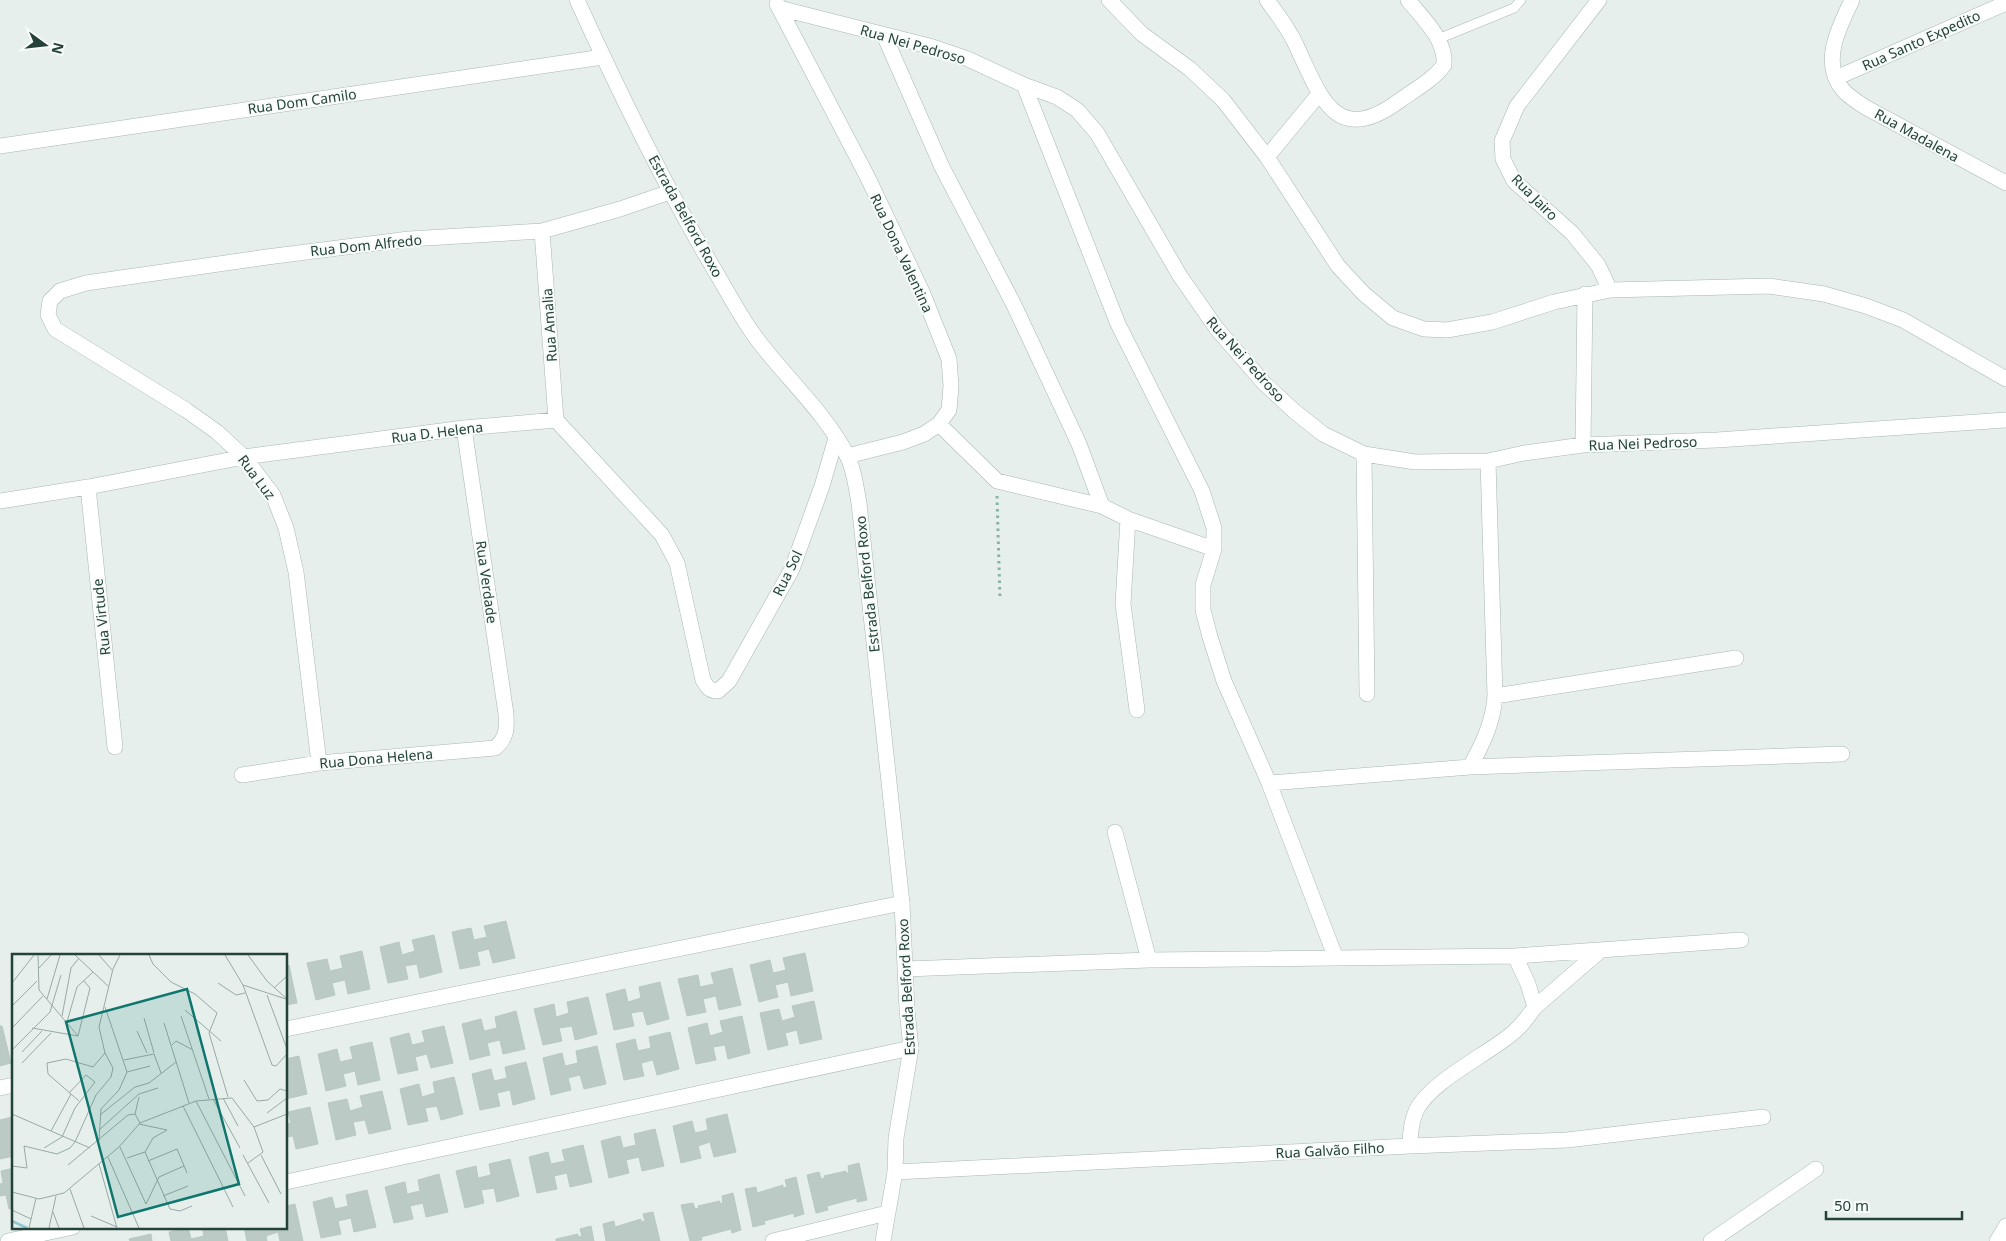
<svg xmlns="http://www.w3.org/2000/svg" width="2006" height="1241" font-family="'Noto Sans',sans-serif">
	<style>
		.building { fill: #bbcac4; stroke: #b8c9c2 }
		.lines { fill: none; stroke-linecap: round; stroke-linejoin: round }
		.service-casing { stroke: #a8b8b2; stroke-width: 10 }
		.minor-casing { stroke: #a8b8b2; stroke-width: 16 }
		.tertiary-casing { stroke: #a8b8b2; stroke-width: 16 }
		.path { stroke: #86b3a5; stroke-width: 3; stroke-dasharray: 2.5 4; stroke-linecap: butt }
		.service { stroke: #fff; stroke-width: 9 }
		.minor { stroke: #fff; stroke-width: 15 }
		.tertiary { stroke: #fff; stroke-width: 15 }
		.labels { text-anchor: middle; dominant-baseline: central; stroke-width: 4; stroke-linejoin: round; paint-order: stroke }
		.street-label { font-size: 14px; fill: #24423a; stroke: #f7fbf9 }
		.inset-river { fill: none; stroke: #8ec9d4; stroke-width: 2.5 }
		.inset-road { fill: none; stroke: #98aaa4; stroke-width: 1 }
		.view { fill: #0f766e; fill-opacity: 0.15; stroke: #0f766e; stroke-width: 2.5 }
		.inset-edge { fill: none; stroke: #24423a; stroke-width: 2.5 }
	</style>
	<rect width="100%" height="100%" fill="#e6efeb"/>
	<path class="building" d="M506 921 515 958 493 963 489 949 477 952 480 965 460 969 452 932 471 928 474 940 487 937 484 926Z
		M434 935 442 972 420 978 417 964 405 966 408 979 388 983 380 947 399 942 402 955 415 951 412 940Z
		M362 951 370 989 348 994 345 980 332 983 335 995 316 1000 307 963 327 959 330 971 343 968 340 956Z
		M805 953 813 991 791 996 788 982 775 985 778 997 759 1002 750 965 770 960 773 973 786 970 783 958Z
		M289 965 297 1003 286 1005V966Z
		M732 968 741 1005 719 1010 716 996 703 999 706 1012 687 1016 678 979 698 975 700 987 714 984 711 973Z
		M660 982 669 1019 647 1025 643 1011 631 1013 634 1026 614 1030 606 994 625 989 628 1002 641 998 639 987Z
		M588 997 597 1034 575 1040 572 1026 559 1028 562 1041 543 1045 534 1009 554 1004 556 1017 569 1013 567 1002Z
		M814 1001 822 1039 800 1044 797 1030 785 1033 788 1045 768 1050 760 1013 779 1009 782 1021 795 1017 792 1006Z
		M516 1011 525 1049 503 1054 500 1040 487 1043 490 1055 470 1060 462 1024 481 1019 484 1031 497 1028 495 1017Z
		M742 1016 750 1053 728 1059 725 1045 713 1047 716 1060 696 1064 688 1028 707 1023 710 1036 723 1032 720 1021Z
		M0 1026H2L11 1063 0 1066Z
		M444 1026 453 1063 431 1068 427 1054 415 1057 418 1070 398 1074 390 1038 409 1033 412 1045 425 1042 422 1031Z
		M670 1032 679 1069 657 1075 653 1060 641 1063 644 1076 624 1080 616 1044 635 1039 638 1051 651 1048 649 1037Z
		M372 1042 380 1080 358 1085 355 1071 343 1074 346 1086 326 1091 318 1054 337 1049 340 1062 353 1059 350 1047Z
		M597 1046 606 1084 584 1089 580 1075 568 1078 571 1090 551 1095 543 1058 562 1053 565 1066 578 1063 576 1051Z
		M299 1056 307 1094 286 1099V1059Z
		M526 1062 535 1099 513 1105 510 1090 497 1093 500 1106 480 1110 472 1074 491 1069 494 1081 507 1078 505 1067Z
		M454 1077 463 1114 441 1120 437 1106 425 1108 428 1121 408 1125 400 1089 419 1084 422 1097 435 1093 433 1082Z
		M382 1091 391 1129 369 1134 365 1120 353 1122 356 1135 336 1140 328 1103 347 1099 350 1111 363 1107 360 1096Z
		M310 1107 318 1144 296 1149 293 1136 286 1137V1124L291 1123 288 1112Z
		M727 1114 736 1152 714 1157 710 1142 698 1146 701 1158 681 1163 673 1126 692 1121 695 1133 708 1130 706 1119Z
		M12 1117 14 1156 0 1159V1120Z
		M655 1129 664 1166 642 1171 639 1157 626 1160 629 1173 609 1178 601 1141 620 1136 623 1148 636 1145 634 1134Z
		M583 1145 592 1182 570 1187 567 1173 554 1176 557 1189 537 1193 529 1157 548 1152 551 1164 565 1161 562 1150Z
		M510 1159 519 1196 497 1202 494 1188 481 1190 484 1203 465 1208 456 1171 476 1166 478 1178 491 1175 489 1164Z
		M859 1163 867 1200 857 1202V1198L827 1206 828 1210 816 1213 807 1175 819 1172 821 1179 825 1178 824 1176 846 1171V1173H849L848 1166Z
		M14 1168V1208L9 1209 6 1195 0 1196V1184L3 1183 1 1171Z
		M439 1174 448 1212 426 1217 423 1203 410 1206 413 1219 394 1223 385 1187 405 1182 407 1194 420 1191 418 1180Z
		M796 1177 804 1214 794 1217V1213L764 1221 765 1224 753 1227 745 1189 756 1187 757 1193 783 1185V1188L787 1187 785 1180Z
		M367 1190 376 1227 354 1232 351 1218 338 1221 341 1234 321 1238 313 1202 332 1197 335 1209 348 1206 346 1195Z
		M733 1193 741 1230 732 1233 731 1229 701 1237 702 1240 690 1241 681 1205 693 1203 695 1209 699 1208 698 1206 720 1201V1204L723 1203 722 1196Z
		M295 1204 303 1241H280L278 1232 266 1236 267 1241H247L244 1227H286V1206Z
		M653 1212 660 1241H606L603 1224 614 1221 615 1227 641 1219V1222L645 1221 643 1214Z
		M591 1226 594 1241H556V1239L578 1234V1237L582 1236 580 1229Z
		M188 1227 191 1239 204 1236 202 1227H225L228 1241H171L169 1232Z
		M151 1234 152 1241H130L129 1239Z"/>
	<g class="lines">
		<g class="service-casing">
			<path id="service" d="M1438 39 1514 8 1521 0"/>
		</g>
		<g class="minor-casing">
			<path id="minor" d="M1109 0 1142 34 1190 69 1223 100 1267 157 1338 266 1364 294 1393 318 1424 329 1447 330 1492 322 1554 302 1610 290 1769 286 1824 294 1866 306 1903 320 2006 379
				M1267 0C1277 14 1289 29 1296 45 1320 96 1335 148 1399 101 1414 90 1433 80 1444 65 1446 39 1423 19 1408 0
				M1599 0 1517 106 1502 141 1503 159 1514 181 1572 233 1598 265 1610 290
				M1852 0C1839 27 1820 63 1843 90 1849 97 1858 102 1865 107L2006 183
				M777 4 868 178 923 294 949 359 951 386 949 410 939 424 924 434 903 442 847 456
				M779 8 933 47 968 59 1024 85 1057 97 1077 110 1097 133 1180 276 1217 329 1264 383 1294 411 1323 434 1364 454 1415 462 1488 461 1524 453 1583 445 1717 440 2006 420
				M884 35 942 167 1014 305 1079 444 1102 506 1128 519 1123 604 1137 710
				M1836 78 2006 3
				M1024 85 1118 324 1202 491 1214 528V549L1203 585V610L1210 637 1224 681 1269 783 1335 956
				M0 146 603 57
				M1267 157 1319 94
				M542 231 556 420
				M939 424 997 481 1102 506
				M1583 445 1585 294
				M1364 454 1367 694
				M88 487 115 747
				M0 501 88 487 244 457 464 428 556 420 662 535 677 563 703 680C707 687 709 691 718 691L729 681 792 569 822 486 836 438
				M1128 519 1214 549
				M1495 696 1736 658
				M319 763 296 572 286 528 273 495 244 457 217 432 186 410 55 329 48 315 50 301 60 291 86 283 267 257 409 239 542 231 620 209 670 192
				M1470 767 1842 754
				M242 775 319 763 495 748C507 738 507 728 506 714L464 428
				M1269 783 1470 767C1483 743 1493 723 1495 696L1488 461
				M1115 832 1149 960
				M906 969 1149 960 1515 956 1741 940
				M1535 1007 1601 950
				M286 1029 902 903
				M0 1088 14 1085
				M1410 1146C1410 1133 1411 1123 1416 1111 1429 1083 1484 1056 1509 1036 1520 1028 1527 1018 1535 1007L1528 984 1515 956
				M895 1172 1410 1146 1567 1140 1763 1117
				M286 1182 911 1048
				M8 1241 73 1227
				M773 1241 887 1213
				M1711 1241 1816 1169"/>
		</g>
		<g class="tertiary-casing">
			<path id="tertiary" d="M577 0C618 90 661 179 711 264 725 287 738 313 754 335 782 374 825 412 847 455 854 469 856 487 859 503L902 903 907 1010 911 1048 896 1138 895 1172 883 1241
				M1997 1241 2006 1226"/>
		</g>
		<path class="path" d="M997 496 1000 600"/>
		<use href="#service" class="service"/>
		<use href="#minor" class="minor"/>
		<use href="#tertiary" class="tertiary"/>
	</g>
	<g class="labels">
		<g class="street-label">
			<text transform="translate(1921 40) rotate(-24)">Rua Santo Expedito</text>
			<text transform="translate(913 44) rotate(16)">Rua Nei Pedroso</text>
			<text transform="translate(302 101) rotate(-8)">Rua Dom Camilo</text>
			<text transform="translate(1917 135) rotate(29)">Rua Madalena</text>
			<text transform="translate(1535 197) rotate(45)">Rua Jairo</text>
			<text transform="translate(686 216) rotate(61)">Estrada Belford Roxo</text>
			<text transform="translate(366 245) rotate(-6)">Rua Dom Alfredo</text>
			<text transform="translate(902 253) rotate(65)">Rua Dona Valentina</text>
			<text transform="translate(549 325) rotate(-94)">Rua Amalia</text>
			<text transform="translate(1246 359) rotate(48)">Rua Nei Pedroso</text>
			<text transform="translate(437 432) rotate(-7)">Rua D. Helena</text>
			<text transform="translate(1643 443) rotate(-2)">Rua Nei Pedroso</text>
			<text transform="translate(257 477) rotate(53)">Rua Luz</text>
			<text transform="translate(787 573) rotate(-64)">Rua Sol</text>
			<text transform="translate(487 582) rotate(82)">Rua Verdade</text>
			<text transform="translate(867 584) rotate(-96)">Estrada Belford Roxo</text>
			<text transform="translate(101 617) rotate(-96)">Rua Virtude</text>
			<text transform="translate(376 758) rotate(-5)">Rua Dona Helena</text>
			<text transform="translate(906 987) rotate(-93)">Estrada Belford Roxo</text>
			<text transform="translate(1330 1150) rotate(-3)">Rua Galvão Filho</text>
		</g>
	</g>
	<g transform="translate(12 954)">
		<rect width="275" height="275" fill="#e6efeb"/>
		<path class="inset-river" d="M0 267 15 274"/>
		<path class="inset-road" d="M26 1 27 36 66 82M63 1 96 32M87 1 100 16M137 1 141 10 159 28 183 40 205 59 197 79 216 143M213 1 231 31 260 111 264 112 275 100M236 1 255 27 275 45M27 14 39 1M0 29 22 1M206 29 224 41 233 39M231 31 274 45M262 34 275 22M255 41 275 95M35 45 48 1M0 52 25 27M173 56 209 87M50 62 59 14 67 4M169 62 197 145M132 64 142 99M55 68 65 33 81 18M152 69 177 149M0 74 31 42M20 74 66 82M125 77 135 99M66 82 78 34 72 27M160 91 164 87 181 96M0 96 38 58 49 21M10 98 30 77M112 106 142 100 149 119M10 109 39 79M115 118 138 112M232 126 245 147 256 146 268 135 275 137M211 144 226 172M201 145 228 194M67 147 36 120 35 109 54 105 81 113 93 99M184 147 233 242M171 152 221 253M255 159 275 144M0 160 78 194M123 160 127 143M88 161 123 133 137 129 164 108M127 170 155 176M87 176 127 140 146 134M155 176 141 184 133 198 158 255 168 257 180 252M39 177 59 140M87 187 89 155 107 136 115 118 93 53M108 193 134 250 147 223 172 212M32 194 50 183 63 154 83 128 74 121 57 139M231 201 257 249M249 201 269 240M96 203 127 274M115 204 133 198M136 207 165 195 175 219M236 209 251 198 242 173M87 210 105 274M56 211 116 161 123 160 128 169M0 212 15 214 12 192 45 200 58 194 63 188 84 141 99 123 101 114 93 99 87 73 101 15 108 1M58 235 72 274M0 238 27 245 52 239 107 193 128 169 184 147 220 144 242 173 275 160M151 242 176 232M0 256 19 265M41 258 47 274M79 262 105 273M17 274 24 244M37 274 44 242"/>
		<path class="view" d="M175 35 227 230 106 263 54 68Z"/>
		<rect width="275" height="275" class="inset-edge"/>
	</g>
	<g transform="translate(45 45) rotate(105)" stroke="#f7fbf9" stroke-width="4" paint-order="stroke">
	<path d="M0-4L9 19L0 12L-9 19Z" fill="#24423a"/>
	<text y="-8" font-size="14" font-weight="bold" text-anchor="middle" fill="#24423a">N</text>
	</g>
	<path d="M1826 1211v8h136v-8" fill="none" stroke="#24423a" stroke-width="2.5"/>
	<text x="1834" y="1211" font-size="15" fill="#24423a" stroke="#f7fbf9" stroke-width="4" paint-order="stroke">50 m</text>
</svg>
